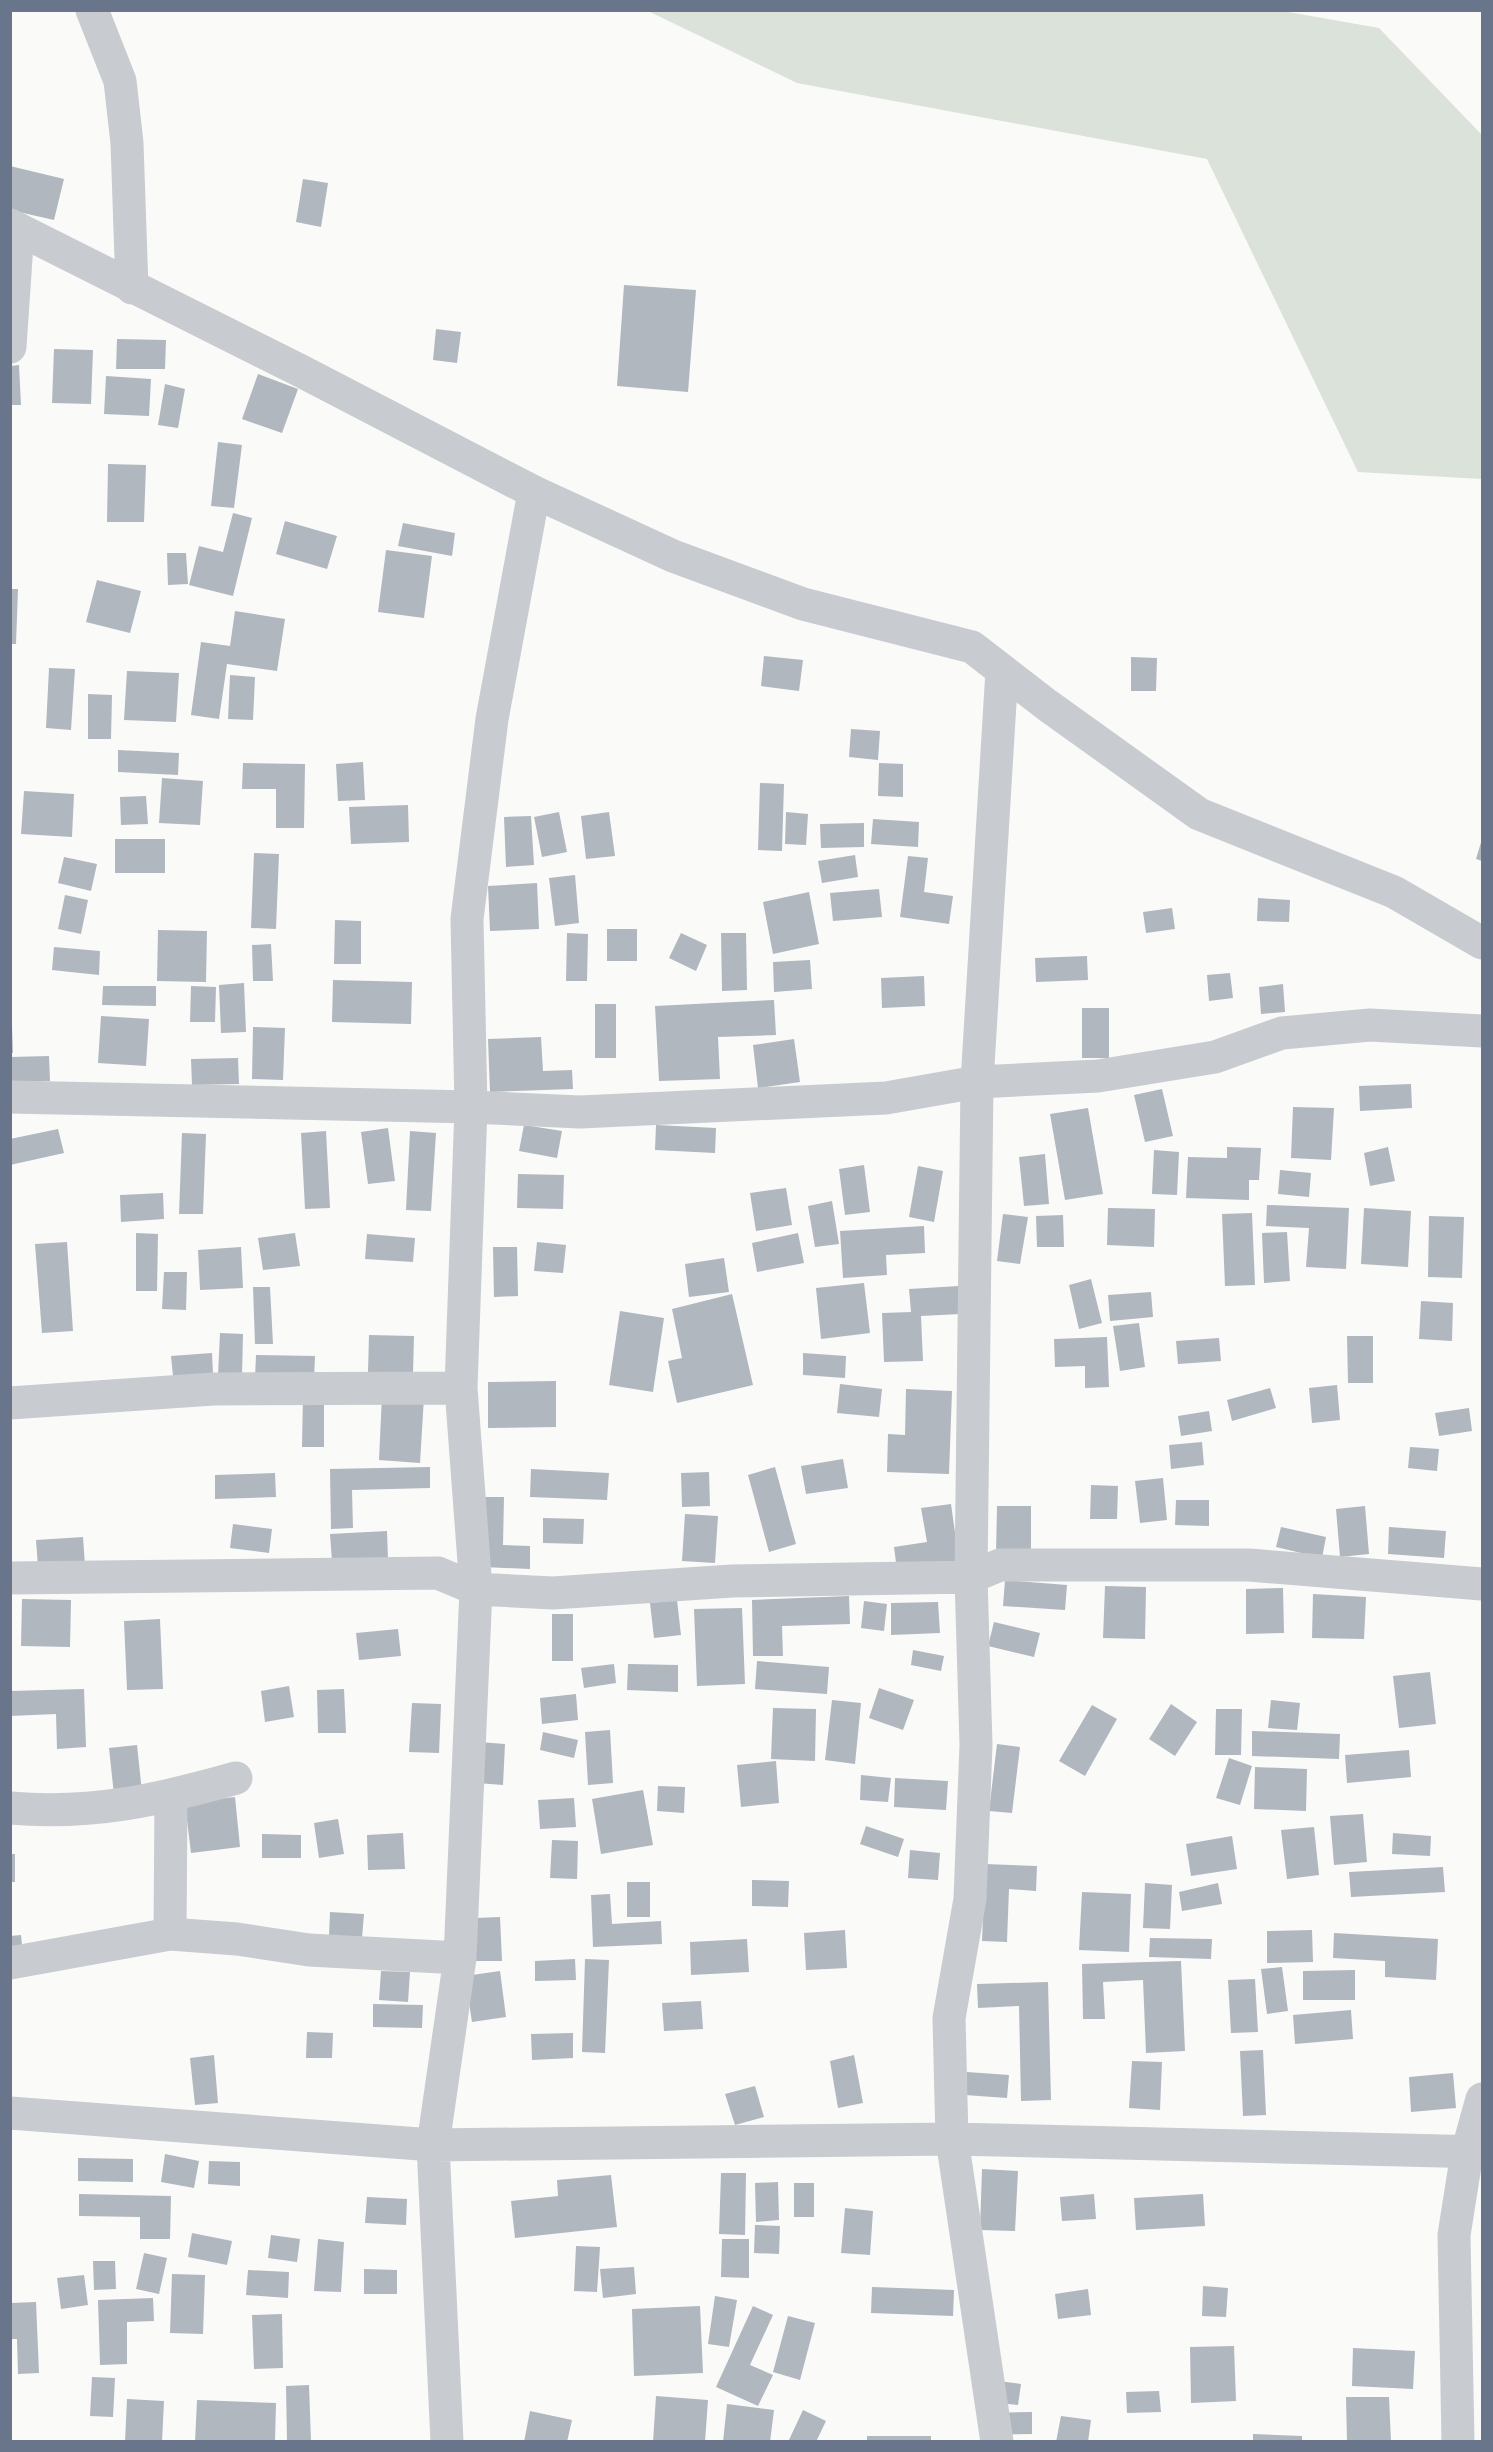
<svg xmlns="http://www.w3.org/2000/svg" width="1493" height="2452" font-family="'Space Grotesk',sans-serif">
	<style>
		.green { fill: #dbe2d9 }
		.building { fill: #b1b7bf }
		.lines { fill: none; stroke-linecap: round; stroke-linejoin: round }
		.minor { stroke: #c8cbcf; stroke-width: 33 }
	</style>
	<rect width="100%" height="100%" fill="#fafaf8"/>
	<path class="green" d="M1277 10 1379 28 1482 135V479L1358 472 1207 159 797 83 648 11Z"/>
	<path class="building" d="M10 166 64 179 54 220 10 210Z
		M303 179 328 183 321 227 296 222Z
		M624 285 696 290 688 392 617 386Z
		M436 329 461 332 457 363 433 360Z
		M117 339 166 340 165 369H116Z
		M54 349 93 350 91 404 52 403Z
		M19 365 21 405H10V366Z
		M258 374 298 389 282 433 242 419Z
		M106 376 151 379 149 416 104 414Z
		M165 384 185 389 178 428 158 425Z
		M218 442 242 445 234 508 211 506Z
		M108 464 146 465 144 522H107Z
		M233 513 252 518 233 596 189 585 199 546 223 552Z
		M285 521 337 536 327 569 276 554Z
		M403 523 455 533 452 556 398 546Z
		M386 550 432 556 424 618 378 612Z
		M167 553H186L188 584 168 585Z
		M97 580 141 591 130 633 86 622Z
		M10 589H18L16 644H10Z
		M235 611 285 619 277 671 227 664 219 719 191 715 201 642 230 646Z
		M764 656 803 660 799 691 761 686Z
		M1131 657 1157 658 1156 691H1131Z
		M49 668 75 669 71 730 46 728Z
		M127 671 179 673 176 722 124 720Z
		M230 675 255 677 253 720 228 719Z
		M88 694 112 695 111 739H88Z
		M851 729 880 731 878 760 849 757Z
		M118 750 179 753 178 775 118 772Z
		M363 762 365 800 338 801 336 764Z
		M243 763 305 764 304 828H276V789H242Z
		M879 763 903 764V797L878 796Z
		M162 778 203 781 200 825 159 823Z
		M760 783 784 784 782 851 758 850Z
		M24 791 74 794 72 837 21 834Z
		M146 796 148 824 121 825 120 797Z
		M408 805 409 842 351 844 349 807Z
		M559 812 567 852 542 857 534 817Z
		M609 812 615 856 586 859 581 816Z
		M786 812 808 814 806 845 785 844Z
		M531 816 534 865 506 867 504 817Z
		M873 819 919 822 918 847 871 844Z
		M864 823V847L821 848 820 824Z
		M115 839H165V873H115Z
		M1482 839V861L1476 859Z
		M254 853 279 854 276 929 251 928Z
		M855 855 858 877 822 883 818 861Z
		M908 856 928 858 924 892 953 896 949 924 900 917Z
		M64 857 97 864 91 891 58 883Z
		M575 875 579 923 555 926 549 878Z
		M537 883 539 929 490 931 488 886Z
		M879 889 882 917 833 921 830 893Z
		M809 892 819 944 773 954 763 902Z
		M65 895 88 900 81 934 58 929Z
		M1258 898 1290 900 1289 922 1257 921Z
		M1172 908 1175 929 1146 933 1143 912Z
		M335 920 361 921V964H334Z
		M607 929H637V961H607Z
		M158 930 207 931 206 982 157 981Z
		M567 933 588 934 587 981H566Z
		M681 933 707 945 696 971 669 958Z
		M721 933H746L747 990 722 991Z
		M271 944 273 981H253L252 945Z
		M54 947 100 951 99 975 52 970Z
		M1087 956 1088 980 1036 982 1035 958Z
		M810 960 812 989 774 992 773 962Z
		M1230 973 1233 998 1209 1001 1207 975Z
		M924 976 925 1006 882 1008 881 978Z
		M333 980 412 982 411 1024 332 1022Z
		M244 983 246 1032 221 1033 219 985Z
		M1283 984 1285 1012 1261 1014 1259 987Z
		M103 986H156V1006L102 1005Z
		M191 986 216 987 215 1022H190Z
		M774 1000 776 1035 718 1037 720 1079 659 1081 655 1006Z
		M595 1004H616V1058H595Z
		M1082 1008H1109V1058H1082Z
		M101 1016 149 1019 146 1066 98 1063Z
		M10 1026H12L13 1053H10Z
		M253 1027 285 1028 283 1080 252 1079Z
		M541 1037 543 1071 572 1070 573 1089 490 1092 488 1039Z
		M794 1039 800 1082 758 1088 753 1045Z
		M49 1056 50 1081 10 1082V1057Z
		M238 1058 239 1084 192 1085 191 1059Z
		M1411 1084 1412 1108 1360 1111 1359 1086Z
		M1162 1089 1173 1136 1145 1142 1134 1095Z
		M1293 1107 1334 1108 1331 1160 1291 1158Z
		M1088 1108 1103 1194 1065 1200 1050 1114Z
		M524 1125 562 1131 557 1158 519 1151Z
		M656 1125 716 1128 715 1153 655 1150Z
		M388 1128 395 1181 368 1184 361 1132Z
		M58 1129 64 1153 10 1165V1139Z
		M326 1131 330 1208 305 1209 301 1133Z
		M410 1131 436 1133 431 1211 406 1210Z
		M182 1133 206 1134 203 1214H179Z
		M1227 1147 1261 1148 1259 1180H1249V1200L1186 1198 1188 1157 1227 1158Z
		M1388 1147 1395 1181 1370 1186 1364 1153Z
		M1154 1150 1179 1152 1177 1195 1152 1194Z
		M1045 1154 1049 1204 1024 1206 1019 1157Z
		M864 1165 870 1212 845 1215 839 1169Z
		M918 1166 943 1171 934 1222 909 1217Z
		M1280 1170 1311 1173 1309 1197 1278 1194Z
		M518 1174 564 1175 563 1209 517 1208Z
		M786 1188 792 1225 756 1231 750 1193Z
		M163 1193 164 1219 121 1222 120 1195Z
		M832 1201 839 1244 815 1247 808 1206Z
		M1267 1205 1349 1208 1346 1269 1306 1267 1309 1228 1266 1226Z
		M1108 1208 1155 1209 1154 1247 1107 1245Z
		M1364 1208 1411 1211 1408 1267 1361 1264Z
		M1252 1213 1255 1285 1225 1286 1222 1214Z
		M1003 1214 1028 1217 1020 1264 997 1261Z
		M1063 1215 1064 1247H1037L1036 1216Z
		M1429 1216 1464 1217 1462 1278 1428 1277Z
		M924 1226 925 1253 886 1255 887 1275 843 1278 840 1231Z
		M1287 1232 1290 1281 1264 1283 1262 1233Z
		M136 1233 158 1234 157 1291H136Z
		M295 1233 300 1266 263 1270 258 1238Z
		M798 1233 804 1263 757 1272 752 1243Z
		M367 1234 415 1238 413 1262 365 1259Z
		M67 1242 73 1331 42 1333 35 1244Z
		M537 1242 566 1245 563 1273 534 1271Z
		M241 1247 243 1288 200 1290 198 1250Z
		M493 1247H517L518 1296 494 1297Z
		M724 1258 729 1292 689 1297 685 1264Z
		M164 1272H187L186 1310 162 1309Z
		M1091 1279 1102 1323 1079 1329 1069 1285Z
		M864 1283 870 1333 821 1339 816 1288Z
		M959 1286 960 1314 921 1316 923 1361 884 1362 882 1313 911 1312 909 1289Z
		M253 1287H270L273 1344H255Z
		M1151 1292 1153 1317 1110 1321 1108 1295Z
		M732 1294 753 1385 677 1403 668 1361 682 1358 672 1309Z
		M1421 1301 1453 1303 1452 1341 1419 1339Z
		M620 1311 664 1318 653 1392 609 1385Z
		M1139 1323 1145 1367 1120 1371 1113 1326Z
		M220 1333 243 1334 242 1375H218Z
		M369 1335 414 1336 413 1373 368 1372Z
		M1347 1336H1373V1383H1348Z
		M1107 1337 1109 1387 1085 1388V1366L1055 1367 1054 1339Z
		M1219 1338 1221 1361 1178 1364 1176 1341Z
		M212 1353 213 1374 173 1376 171 1356Z
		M803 1353 846 1356 845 1378 803 1375Z
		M256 1355 315 1356 314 1380 255 1378Z
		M556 1381V1427L488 1428V1382Z
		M840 1384 882 1389 879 1417 837 1413Z
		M1337 1385 1340 1420 1312 1423 1309 1388Z
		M1270 1388 1276 1408 1232 1421 1227 1400Z
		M906 1389 952 1391 949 1474 887 1472 888 1434 905 1435Z
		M303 1394 324 1395V1447H302Z
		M382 1395 424 1397 420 1463 379 1460Z
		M1469 1408 1472 1431 1439 1436 1435 1413Z
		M1209 1411 1212 1431 1181 1436 1178 1416Z
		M1202 1442 1204 1465 1171 1469 1169 1445Z
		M1410 1447 1439 1449 1437 1471 1408 1468Z
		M843 1459 848 1488 806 1494 801 1466Z
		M430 1467V1488L352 1490 353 1528 331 1529 330 1469Z
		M775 1467 796 1544 769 1552 748 1475Z
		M531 1469 609 1473 607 1500 530 1497Z
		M709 1472 710 1506 682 1507 681 1473Z
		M275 1473 276 1497 215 1499V1475Z
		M1163 1478 1167 1520 1140 1523 1135 1481Z
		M1091 1485 1118 1486 1117 1519H1090Z
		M485 1497H504L503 1545 530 1546V1569L483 1567Z
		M1176 1500H1209V1526L1175 1525Z
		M951 1504 959 1561 897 1570 894 1547 927 1542 921 1508Z
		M997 1506H1031V1555L996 1554Z
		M1365 1506 1369 1554 1340 1557 1336 1509Z
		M685 1514 718 1516 715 1563 682 1561Z
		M543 1518 584 1519 583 1544 543 1543Z
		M233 1524 272 1529 269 1553 230 1548Z
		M1281 1527 1326 1537 1322 1558 1276 1547Z
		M1389 1527 1446 1531 1444 1558 1388 1554Z
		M387 1531 388 1559 332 1561 330 1534Z
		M83 1537 85 1565 38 1567 36 1540Z
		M1005 1580 1067 1585 1065 1610 1003 1606Z
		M1105 1586 1146 1587 1145 1639 1103 1638Z
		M1283 1588 1284 1633 1246 1634V1589Z
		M1313 1594 1366 1597 1364 1639 1312 1638Z
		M849 1596 850 1624 782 1626 783 1656H753L752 1600Z
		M22 1599 71 1600 70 1647 21 1646Z
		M677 1600 681 1635 654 1638 650 1603Z
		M864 1601 887 1604 884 1631 861 1628Z
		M938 1602 940 1633 891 1635V1603Z
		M742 1608 745 1684 697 1686 694 1609Z
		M552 1614H573V1661H552Z
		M160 1619 163 1689 127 1690 124 1621Z
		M994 1622 1040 1633 1034 1657 988 1646Z
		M398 1629 401 1656 359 1660 356 1633Z
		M913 1650 944 1656 941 1671 911 1665Z
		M757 1661 829 1667 827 1694 755 1689Z
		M614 1664 616 1683 584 1688 581 1668Z
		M628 1664 678 1665V1692L627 1690Z
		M1430 1672 1436 1724 1399 1728 1393 1676Z
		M289 1686 294 1717 265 1722 261 1691Z
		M879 1688 914 1700 903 1730 869 1718Z
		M84 1689 86 1747 57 1749 56 1714 10 1716V1691Z
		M344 1689 346 1733H318L317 1690Z
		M576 1694 578 1720 542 1724 540 1698Z
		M832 1700 861 1703 855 1764 825 1760Z
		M1271 1700 1300 1703 1297 1730 1268 1728Z
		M412 1703 441 1704 439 1753 409 1752Z
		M1171 1704 1197 1722 1175 1756 1149 1739Z
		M1092 1705 1117 1719 1085 1776 1059 1761Z
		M773 1708 816 1709 815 1761 771 1759Z
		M1216 1709H1242L1241 1755H1215Z
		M610 1730 613 1783 588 1785 585 1732Z
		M1252 1731 1340 1734 1339 1759 1252 1756Z
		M543 1732 578 1740 574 1758 540 1750Z
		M479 1742 505 1744 503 1785 477 1783Z
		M997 1744 1020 1747 1012 1813 989 1811Z
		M137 1745 142 1792 114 1795 109 1748Z
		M1409 1750 1411 1777 1347 1783 1345 1755Z
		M1229 1758 1252 1766 1240 1805 1216 1798Z
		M776 1761 779 1803 741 1807 737 1765Z
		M1255 1767 1307 1769 1306 1811 1254 1809Z
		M861 1775 891 1778 888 1802 860 1800Z
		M895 1778 948 1781 946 1810 894 1807Z
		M658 1786 685 1787 684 1813 657 1811Z
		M643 1790 653 1845 601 1854 592 1799Z
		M235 1797 240 1847 191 1853 185 1803Z
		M574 1798 576 1827 540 1829 538 1800Z
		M1363 1814 1367 1862 1334 1865 1330 1816Z
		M338 1819 344 1854 319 1858 314 1823Z
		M866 1826 904 1839 898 1857 860 1844Z
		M1314 1827 1319 1875 1287 1879 1281 1830Z
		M403 1833 405 1869 368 1870 367 1835Z
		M1393 1833 1431 1836 1430 1856 1392 1854Z
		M262 1834 301 1835V1858H262Z
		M1232 1836 1237 1869 1191 1876 1186 1844Z
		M552 1840 578 1841 577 1879 550 1878Z
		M910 1850 940 1853 938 1880 908 1878Z
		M10 1854H15V1882H10Z
		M985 1864 1037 1866 1036 1891 1009 1889 1007 1942 982 1941Z
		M1443 1867 1445 1892 1351 1897 1349 1872Z
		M752 1880 789 1881 788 1907 752 1906Z
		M627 1882H650V1917H627Z
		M1145 1883 1172 1885 1170 1929 1143 1928Z
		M1218 1883 1222 1904 1182 1911 1179 1892Z
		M1082 1892 1131 1894 1129 1952 1079 1950Z
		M610 1894 612 1924 661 1921 662 1944 593 1947 591 1895Z
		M330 1912 364 1914 362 1938 329 1936Z
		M500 1917 502 1961H476L475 1918Z
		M845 1930 847 1968 806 1970 804 1933Z
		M1312 1930 1313 1962 1267 1963V1931Z
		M1334 1933 1438 1939 1436 1980 1385 1977V1961L1333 1958Z
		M21 1935 23 1956 10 1957V1936Z
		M1150 1938 1212 1939 1211 1959 1149 1957Z
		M747 1939 749 1972 691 1975 690 1942Z
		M575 1959 576 1980 535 1981V1961Z
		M585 1959 609 1960 605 2053 582 2052Z
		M1181 1961 1185 2051 1146 2053 1143 1980 1103 1982 1105 2019H1083L1082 1964Z
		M1282 1967 1288 2011 1267 2014 1261 1969Z
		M1355 1970V2000H1303V1971Z
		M381 1971 410 1972 408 2002 379 2000Z
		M500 1971 506 2017 472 2022 465 1976Z
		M1255 1979 1258 2032 1231 2033 1228 1980Z
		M1048 1982 1051 2100 1021 2101 1019 2006 978 2008 977 1984Z
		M701 2001 703 2029 664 2031 662 2003Z
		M373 2004 423 2005 422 2028 373 2027Z
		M1351 2010 1353 2039 1295 2044 1293 2015Z
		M307 2032 333 2033 332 2058H306Z
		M573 2033V2058L532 2060 531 2034Z
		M1263 2050 1266 2115 1243 2116 1240 2051Z
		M214 2055 218 2103 195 2105 190 2058Z
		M854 2055 863 2103 838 2108 830 2061Z
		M1132 2061 1162 2062 1160 2110 1129 2108Z
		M967 2072 1009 2075 1007 2098 965 2095Z
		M1453 2073 1456 2108 1411 2112 1409 2077Z
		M755 2086 764 2117 735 2125 725 2094Z
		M165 2154 199 2161 194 2188 161 2182Z
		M78 2158 133 2159V2182L78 2181Z
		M209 2161 240 2162V2186L208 2184Z
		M982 2169 1018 2171 1015 2231 980 2230Z
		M721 2173H746L745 2235 719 2234Z
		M611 2175 617 2227 515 2238 511 2201 558 2196 557 2180Z
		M778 2182 779 2220 756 2222 755 2183Z
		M794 2183H814V2217H794Z
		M79 2194 171 2196 170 2239H140V2217L79 2216Z
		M1094 2194 1096 2219 1062 2221 1060 2197Z
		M1203 2194 1205 2226 1136 2230 1134 2198Z
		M367 2197 407 2199 406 2225 365 2223Z
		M845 2208 873 2211 870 2255 841 2253Z
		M755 2225 780 2226 779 2254 754 2253Z
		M192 2233 232 2241 227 2265 188 2257Z
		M271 2235 300 2239 297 2262 268 2258Z
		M318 2239 344 2242 341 2292 314 2291Z
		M722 2239H749V2278L721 2277Z
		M576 2246 600 2247 597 2292 574 2291Z
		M144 2253 167 2258 159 2294 136 2289Z
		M93 2261H115L116 2289 94 2290Z
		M634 2267 636 2294 603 2298 600 2269Z
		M364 2269 397 2270V2294H364Z
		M248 2270 289 2272 288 2298 246 2295Z
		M172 2274 205 2275 203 2334 170 2333Z
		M84 2275 88 2305 61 2309 57 2278Z
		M1203 2286 1228 2288 1226 2317 1202 2316Z
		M872 2287 954 2290 953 2316 871 2313Z
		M1088 2289 1091 2315 1058 2319 1055 2294Z
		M715 2296 737 2300 729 2347 708 2344Z
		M153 2298 154 2321 127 2322V2364L100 2365 98 2300Z
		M36 2302 39 2373 18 2374 17 2339H10V2303Z
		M700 2306 703 2373 634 2376 632 2309Z
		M753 2306 773 2315 750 2365 773 2375 758 2406 716 2387Z
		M282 2314 283 2368 254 2369 252 2315Z
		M788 2316 815 2323 800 2380 773 2372Z
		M1234 2346 1236 2401 1191 2403 1190 2347Z
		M1353 2348 1415 2351 1413 2389 1352 2386Z
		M92 2377 115 2378 113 2417 90 2416Z
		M990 2380 1021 2384 1018 2405 988 2402Z
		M309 2385 311 2442H287L286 2386Z
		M1159 2391 1161 2412 1127 2413 1126 2392Z
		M656 2396 708 2400 705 2442H653Z
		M1346 2397H1389L1391 2442H1347Z
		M127 2399 164 2401 162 2442H125Z
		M197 2400 276 2403 275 2442H195Z
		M727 2404 774 2410 770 2442H723Z
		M803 2410 826 2421 816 2442H788Z
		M530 2411 572 2420 567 2442H524Z
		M1032 2412V2434L985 2435 984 2413Z
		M1061 2416 1091 2420 1088 2442H1056Z
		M1253 2434 1302 2436V2442H1253Z
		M867 2436H931V2442H867Z"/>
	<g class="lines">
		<path class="minor" d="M92 10 120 81 127 143 132 288
			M10 225 301 371 534 492 673 556 803 604 972 647 1047 705 1199 814 1394 892 1482 943
			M10 347 18 229
			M10 1097 471 1107 580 1112 886 1098 977 1082 1098 1076 1215 1057 1282 1033 1370 1025 1482 1031
			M10 1403 213 1389 461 1388
			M10 1578 438 1573 476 1589 553 1593 732 1581 971 1577 1000 1565H1249L1482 1584
			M10 1808C93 1815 158 1800 236 1778
			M170 1934 237 1939 309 1950 460 1958
			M10 1963 170 1934 171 1797
			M10 2113 433 2145 952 2139 1482 2152
			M447 2442 433 2145 460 1958 476 1589 461 1388 471 1107 467 919 492 719 534 492
			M997 2442 952 2139 949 2018 970 1899 976 1745 971 1577 977 1082 1002 670
			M1458 2442 1454 2235 1467 2153 1482 2099"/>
	</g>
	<rect width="1493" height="2452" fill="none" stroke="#68758a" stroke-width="24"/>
</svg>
